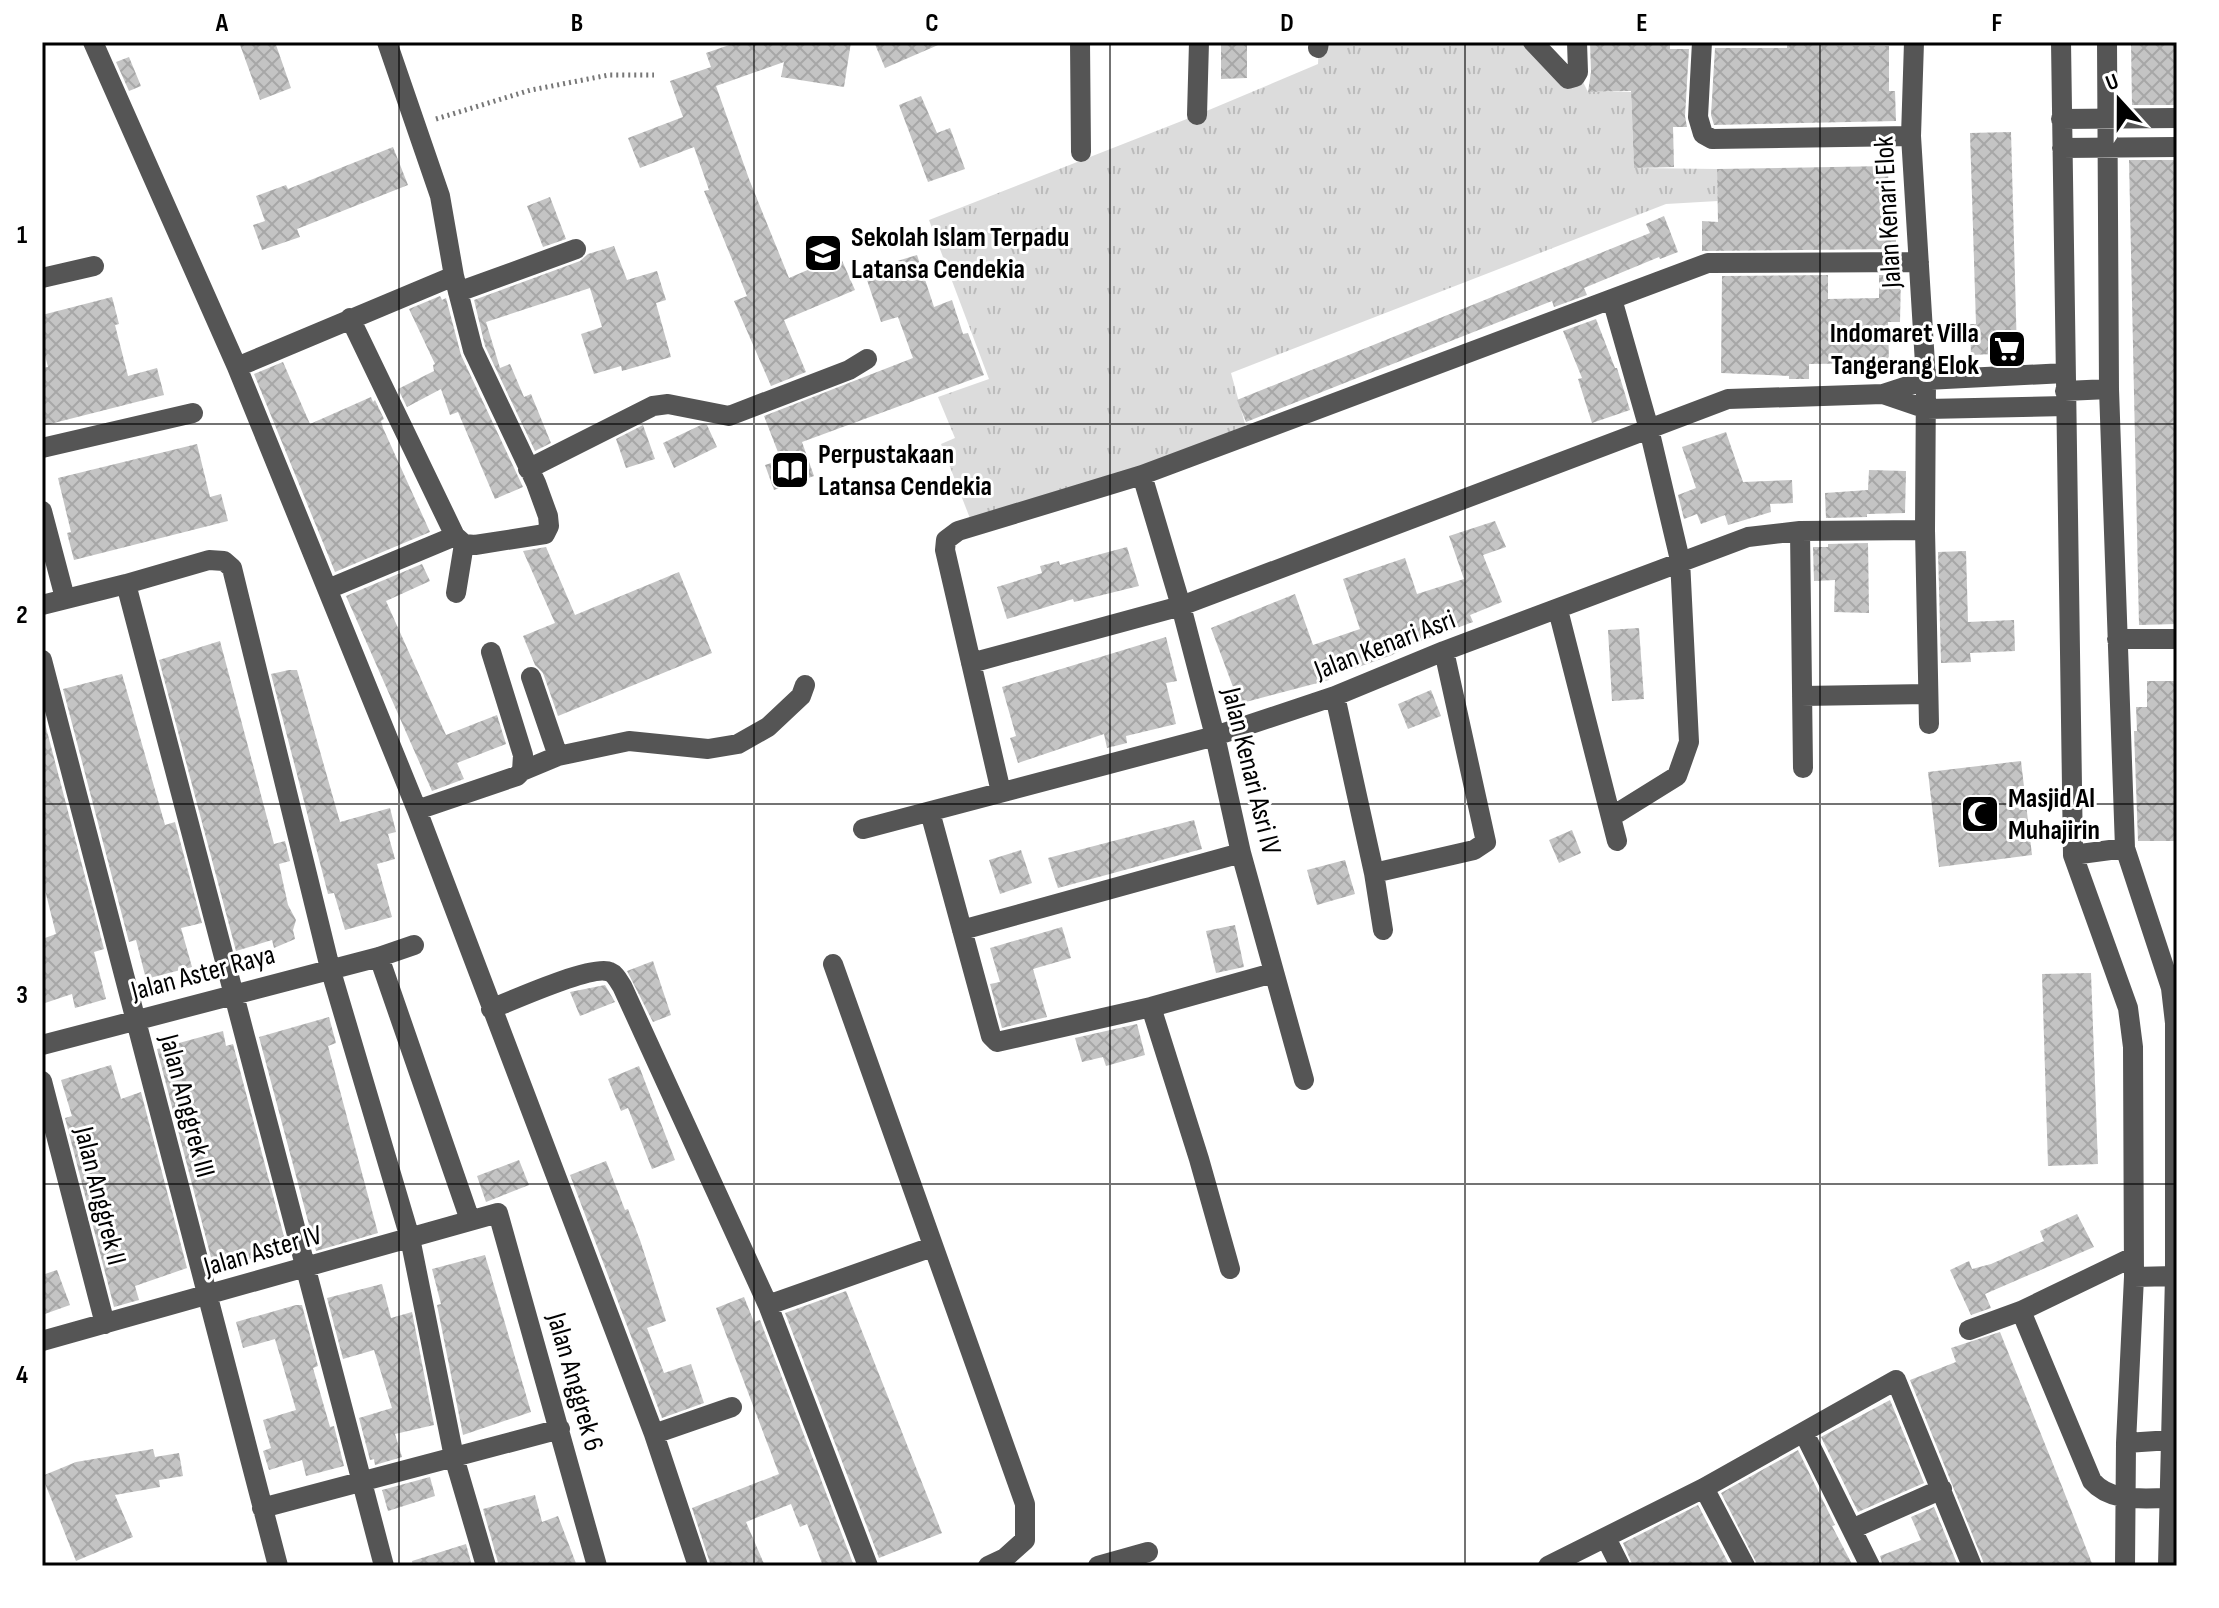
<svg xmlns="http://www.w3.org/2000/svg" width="2219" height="1608" font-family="'Sofia Sans Condensed',sans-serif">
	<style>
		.grass { fill: url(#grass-tufts) }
		.building { fill: url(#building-cross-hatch) }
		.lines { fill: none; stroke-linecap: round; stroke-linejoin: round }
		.path { stroke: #777; stroke-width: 5; stroke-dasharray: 2 4; stroke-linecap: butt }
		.minor { stroke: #555; stroke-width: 20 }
		.grid { fill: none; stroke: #000; stroke-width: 2; stroke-opacity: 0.55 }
		.labels { text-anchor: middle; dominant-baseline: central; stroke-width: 6; stroke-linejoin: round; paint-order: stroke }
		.street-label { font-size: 28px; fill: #000; stroke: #fff }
		.poi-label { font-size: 28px; font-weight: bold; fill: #000; stroke: #fff; text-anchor: start }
		.neatline { fill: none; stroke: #000; stroke-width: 3 }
		.grid-label { font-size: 26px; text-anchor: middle; font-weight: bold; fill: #000 }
	</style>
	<defs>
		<pattern id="grass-tufts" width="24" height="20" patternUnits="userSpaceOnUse" patternTransform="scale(2)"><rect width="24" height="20" fill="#dcdcdc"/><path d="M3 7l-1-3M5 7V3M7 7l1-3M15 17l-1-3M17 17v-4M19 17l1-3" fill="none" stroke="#bbb"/></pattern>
		<pattern id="building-cross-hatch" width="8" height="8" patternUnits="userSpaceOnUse" patternTransform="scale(2)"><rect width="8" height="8" fill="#c4c4c4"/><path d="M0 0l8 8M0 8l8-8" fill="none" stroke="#a7a7a7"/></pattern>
	</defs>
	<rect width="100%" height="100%" fill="#fff"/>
	<path class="grass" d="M1319 42H1533L1578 72 1588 92H1631L1634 168 1717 169 1718 201 1666 204 1231 373 1248 435 973 526 941 444 955 438 938 397 989 379 929 220 1197 115 1318 64Z"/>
	<path class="building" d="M239 42H275L291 88 260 100Z
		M738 42H851L844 87 781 77 784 62 716 86 749 179 789 278 840 256 855 290 784 320 806 372 771 386 734 301 747 296 704 191 709 190 694 147 640 168 628 138 683 117 670 81 711 67 706 53Z
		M874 42H945L885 68Z
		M1221 42H1247V78L1221 79Z
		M1590 42H1670V49H1689L1685 116 1687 127H1673L1674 167 1634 168 1631 91 1588 92 1591 72Z
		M2131 42H2177V105H2132Z
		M1787 45 1889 46V91H1895L1896 121 1714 125 1711 115 1715 48H1787Z
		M129 57 141 86 129 91 116 62Z
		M921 96 937 133 950 128 965 169 928 182 899 105Z
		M2011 132 2017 353 1971 355 1970 324H1976L1970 133Z
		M393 147 408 185 297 229 300 237 262 250 253 225 265 221 256 196 286 185 288 189Z
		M2129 160H2177V624L2139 625Z
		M1888 166 1889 213H1896V249L1702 251V221L1718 222 1717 169Z
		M550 197 566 239 543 247 527 206Z
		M1664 216 1678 252 1660 259 1659 257 1584 288 1587 295 1554 307 1552 301 1246 422 1237 400 1650 233 1646 224Z
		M614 246 627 280 657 271 666 300 656 303 671 357 622 371 621 366 594 374 581 334 602 327 590 288 486 322 500 368 510 364 524 397 531 394 551 443 535 451 485 346 474 300 580 261 588 254Z
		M917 255 934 307 952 300 963 334 968 333 984 375 802 442 814 476 774 490 765 465 781 460 764 416 913 358 898 317 881 322 864 271Z
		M1828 275V299L1879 298V275H1901L1900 322H1888L1889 363 1809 364V379H1789V376L1721 373 1722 276Z
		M440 296 442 300 446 298 461 355 523 487 495 499 458 412 450 415 441 389 407 407 398 389 434 371 433 365 435 364 409 309Z
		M112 297 119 324 115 325 128 376 157 368 164 395 42 426V368L48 367 42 344V315Z
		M1596 319 1615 368H1617L1630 410 1592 423 1578 379 1582 378 1563 331Z
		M283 362 310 424 371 397 373 402 375 400 384 419 381 421 383 428 430 532 335 572 254 374Z
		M703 424 707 425 717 447 674 468 663 443Z
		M643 425 655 459 626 468 616 439Z
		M1726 432 1743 482 1792 480 1793 503 1770 504 1771 512 1728 525 1725 515 1701 524 1697 514 1684 519 1678 495 1696 488 1682 447Z
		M197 444 210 497 221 494 228 521 74 560 67 533 71 532 58 478Z
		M1869 470 1906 471 1905 513 1867 514V517L1826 518 1825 493 1868 490Z
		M1495 521 1506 547 1483 555 1502 602 1470 615 1473 622 1408 646 1392 655 1328 678 1329 680 1242 703 1237 686 1233 687 1211 628 1295 594 1313 645 1360 629 1343 579 1405 558 1417 594 1464 579 1449 536Z
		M1868 543 1869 613 1834 612 1835 580 1814 581 1813 547H1828V544Z
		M546 547 575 615 679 572 712 653 558 716 543 673 535 665 523 636 555 623 523 551Z
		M1127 547 1139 586 1074 602 1073 599 1007 619 997 587 1042 573 1040 566 1059 561 1060 565Z
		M1966 551 1968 622 2014 620 2015 651 1970 653 1971 662 1941 663 1938 552Z
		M422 564 430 581 386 601 446 735 497 715 506 744 457 763 464 779 432 791 346 596Z
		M1639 628 1644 699 1612 701 1608 630Z
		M1166 637 1177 681 1166 683 1176 724 1126 736 1127 743 1107 748 1104 734 1018 763 1010 738 1016 736 1002 687Z
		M220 641 274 844 285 841 290 861 279 864 288 905 296 920 293 930 295 939 274 948 272 940 236 951 159 660Z
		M289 670H297L340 822 390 808 396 832 388 834 395 859 377 864 392 917 345 930 334 893 328 894 271 674Z
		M122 674 165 825 175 822 202 923 181 928 192 967 146 979 136 940 129 942 63 689Z
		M2147 681H2177V841H2138L2134 731H2137L2136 707H2147Z
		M1431 690 1441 716 1408 729 1398 704Z
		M42 712 104 949 94 952 106 999 75 1008 72 994 42 1004V939L56 934 42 878Z
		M2021 761 2032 855 1939 867 1928 772Z
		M1194 820 1202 849 1058 888 1048 858Z
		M1572 830 1581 853 1559 863 1549 840Z
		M1021 850 1032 883 1000 894 989 860Z
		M1345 860 1355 894 1317 905 1307 870Z
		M1235 925 1244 967 1216 973 1206 931Z
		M1062 927 1071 958 1033 969 1047 1017 1002 1028 990 984 1000 982 990 948Z
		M653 961 671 1015 653 1022 627 971Z
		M2091 973 2098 1164 2048 1166 2042 974Z
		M605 985 615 1002 580 1016 570 992Z
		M329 1017 336 1043 328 1046 378 1233 316 1251 259 1037Z
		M1137 1024 1145 1055 1106 1066 1103 1057 1082 1062 1075 1038Z
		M223 1031 226 1046 233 1044 287 1248 236 1263 237 1267 215 1273 157 1049Z
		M111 1065 121 1099 141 1092 187 1268 135 1286 139 1300 114 1307 65 1118 72 1116 61 1080Z
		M639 1066 675 1160 652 1169 628 1108 621 1111 608 1079Z
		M519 1160 529 1185 486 1202 477 1176Z
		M606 1161 625 1210 628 1209 640 1240 666 1321 647 1328 664 1373 691 1364 704 1403 662 1418 570 1175Z
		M2077 1214 2094 1247 1985 1294 1991 1308 1971 1315 1950 1270 1969 1261 1972 1269 1991 1264 2044 1241 2040 1231Z
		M485 1255 531 1412 463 1435 437 1305 441 1304 432 1269Z
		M57 1270 70 1305 42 1315V1275Z
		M382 1284 391 1318 412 1312 434 1425 395 1434 402 1457 375 1465 374 1459 370 1460 359 1418 392 1408 374 1350 343 1359 327 1298Z
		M846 1291 942 1533 879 1558 785 1313Z
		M744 1297 754 1322 760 1320 854 1566H823L807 1524 800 1527 791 1504 746 1522 765 1566H711L692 1508 779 1474 716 1308Z
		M296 1305H302L318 1366 313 1368 330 1427 334 1426 344 1466 306 1476 302 1460 269 1470 263 1451 271 1448 263 1420 296 1410 275 1339 243 1348 236 1322Z
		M2000 1332 2061 1484 2093 1566H1985L1910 1380 1956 1362 1951 1348Z
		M1890 1400 1924 1483 1858 1512 1821 1437Z
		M153 1449 155 1457 179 1453 183 1476 159 1480 160 1487 115 1495 133 1537 76 1561 42 1476 76 1462Z
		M1798 1450 1835 1525 1832 1526 1853 1566H1758L1721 1493Z
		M430 1477 435 1496 388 1511 382 1490Z
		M535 1495 542 1522 558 1516 577 1566H499L483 1509Z
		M1698 1505 1730 1566H1633L1623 1543Z
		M1934 1507 1958 1566H1883L1880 1556 1921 1540 1911 1517Z
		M466 1544 472 1566H413L412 1561Z"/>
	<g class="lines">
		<path class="path" d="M436 119 531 90 609 75H654"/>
		<path class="minor" d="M93 42 237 367 417 810 654 1434 698 1566
			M1080 42 1081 152
			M1533 42 1568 79 1575 77 1578 72 1577 42
			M1702 42 1698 117 1703 134 1712 139 1911 136
			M1914 42 1911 136 1926 380 1925 530 1929 724
			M2061 42 2073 855 2128 1008 2133 1047 2134 1277 2126 1443 2125 1566
			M2107 42 2109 389 2125 848 2171 988 2175 1023V1276L2168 1566
			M1318 48 1319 42
			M1197 115 1199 42
			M2061 119 2177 118
			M2062 148 2177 147
			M42 278 94 266
			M458 292 576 249
			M350 318 455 536 464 544 475 545 545 534 549 526 548 516 536 483 473 350 454 276 440 196 387 42
			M237 367 454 276
			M2065 391 2109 389
			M1883 394 1927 409 2066 406
			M42 448 193 413
			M528 469 653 406 668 404 729 416 849 370 867 359
			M1142 475 1181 606 1215 736 1241 853 1304 1080
			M42 511 65 598
			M1800 531 1803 768
			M126 584 384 1566
			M328 589 455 536
			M456 593 464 544
			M42 605 126 584 209 560 224 561 232 568 330 968 410 1238 454 1457 486 1566
			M1558 610 1617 841
			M2117 639H2177
			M491 652 523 755 522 771
			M42 660 278 1566
			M971 663 1181 606 1728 399 1883 394 1926 380 2065 373
			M531 677 558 756
			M1335 696 1374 873 1383 930
			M1802 696 1928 694
			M1001 792 945 550 946 540 958 531 1142 475 1708 263 1919 262
			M417 810 517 776 522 771 558 756 629 741 708 749 738 744 768 727 801 696 805 685
			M930 812 991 1036 997 1042 1151 1007 1273 973
			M1611 817 1677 776 1689 742 1680 560 1649 429 1612 299
			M863 829 1215 736 1335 696 1444 651 1748 537 1800 531 1925 530
			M2073 855 2125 848
			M1374 873 1474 850 1486 842 1444 651
			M962 930 1241 853
			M379 957 470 1220
			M833 964 1025 1504V1540L1005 1558 988 1566
			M1151 1007 1199 1159 1230 1269
			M491 1009C511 1001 593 964 610 972 615 974 618 980 622 986L768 1305 868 1566
			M42 1045 379 957 414 945
			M42 1081 105 1324
			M2134 1277 2175 1276
			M768 1305 932 1247
			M2021 1311 2092 1481C2111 1503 2143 1498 2170 1498
			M1969 1330 2021 1311 2133 1257
			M42 1341 498 1213 597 1566
			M1804 1433 1870 1566
			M654 1434 732 1407
			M2126 1443 2171 1440
			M1704 1488 1745 1566
			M262 1508 560 1429
			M1852 1529 1942 1489
			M1606 1538 1620 1566
			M1098 1566 1148 1552
			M1548 1566 1704 1488 1896 1380 1972 1566"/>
	</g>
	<path class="grid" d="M399 42V1566M754 42V1566M1110 42V1566M1465 42V1566M1820 42V1566M42 424H2177M42 804H2177M42 1184H2177"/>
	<defs>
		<g id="school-square" transform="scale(2)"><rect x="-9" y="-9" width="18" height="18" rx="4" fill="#000" stroke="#fff"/><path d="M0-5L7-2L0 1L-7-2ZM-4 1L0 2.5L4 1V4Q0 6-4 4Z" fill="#fff"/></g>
		<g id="supermarket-square" transform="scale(2)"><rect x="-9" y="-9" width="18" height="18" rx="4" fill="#000" stroke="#fff"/><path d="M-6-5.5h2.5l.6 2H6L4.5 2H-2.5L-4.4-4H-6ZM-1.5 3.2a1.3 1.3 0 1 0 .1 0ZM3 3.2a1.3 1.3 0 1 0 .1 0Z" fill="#fff"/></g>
		<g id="library-square" transform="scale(2)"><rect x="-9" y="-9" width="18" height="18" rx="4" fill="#000" stroke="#fff"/><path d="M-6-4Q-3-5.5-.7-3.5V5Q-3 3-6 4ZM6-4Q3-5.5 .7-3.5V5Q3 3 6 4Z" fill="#fff"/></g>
		<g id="mosque-square" transform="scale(2)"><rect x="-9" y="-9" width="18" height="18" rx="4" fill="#000" stroke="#fff"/><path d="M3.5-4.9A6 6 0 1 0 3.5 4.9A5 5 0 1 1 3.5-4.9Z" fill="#fff"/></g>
	</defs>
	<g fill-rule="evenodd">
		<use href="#school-square" x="823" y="253"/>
		<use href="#supermarket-square" x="2007" y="349"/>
		<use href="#library-square" x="790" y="470"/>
		<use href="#mosque-square" x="1980" y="814"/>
	</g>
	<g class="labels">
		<g class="street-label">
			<text transform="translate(1888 212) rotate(-93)">Jalan Kenari Elok</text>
			<text transform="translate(1385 645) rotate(-21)">Jalan Kenari Asri</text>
			<text transform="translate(1251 771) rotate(76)">Jalan Kenari Asri IV</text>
			<text transform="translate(203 973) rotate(-15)">Jalan Aster Raya</text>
			<text transform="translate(187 1106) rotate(75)">Jalan Anggrek III</text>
			<text transform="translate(100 1196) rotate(76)">Jalan Anggrek II</text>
			<text transform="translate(263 1251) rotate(-16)">Jalan Aster IV</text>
			<text transform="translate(575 1382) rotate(74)">Jalan Anggrek 6</text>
		</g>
		<g class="poi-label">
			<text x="851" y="237">Sekolah Islam Terpadu<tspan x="851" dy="32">Latansa Cendekia</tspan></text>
			<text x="1979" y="333" text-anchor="end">Indomaret Villa<tspan x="1979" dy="32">Tangerang Elok</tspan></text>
			<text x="818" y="454">Perpustakaan<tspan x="818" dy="32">Latansa Cendekia</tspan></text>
			<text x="2008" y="798">Masjid Al<tspan x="2008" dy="32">Muhajirin</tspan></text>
		</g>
	</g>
	<rect width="2219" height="1608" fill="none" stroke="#ffffff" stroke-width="88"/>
	<g transform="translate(2119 100) rotate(339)" stroke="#ffffff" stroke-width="6" paint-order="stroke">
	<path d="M0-6L14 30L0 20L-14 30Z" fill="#000000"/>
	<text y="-12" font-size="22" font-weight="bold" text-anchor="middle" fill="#000000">U</text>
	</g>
	<rect x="44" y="44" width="2131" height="1520" class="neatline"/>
	<g class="grid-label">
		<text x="222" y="31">A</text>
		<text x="577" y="31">B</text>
		<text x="932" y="31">C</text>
		<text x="1287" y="31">D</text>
		<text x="1642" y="31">E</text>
		<text x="1997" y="31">F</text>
		<text x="22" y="243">1</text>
		<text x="22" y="623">2</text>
		<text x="22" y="1003">3</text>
		<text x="22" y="1383">4</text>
	</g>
</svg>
